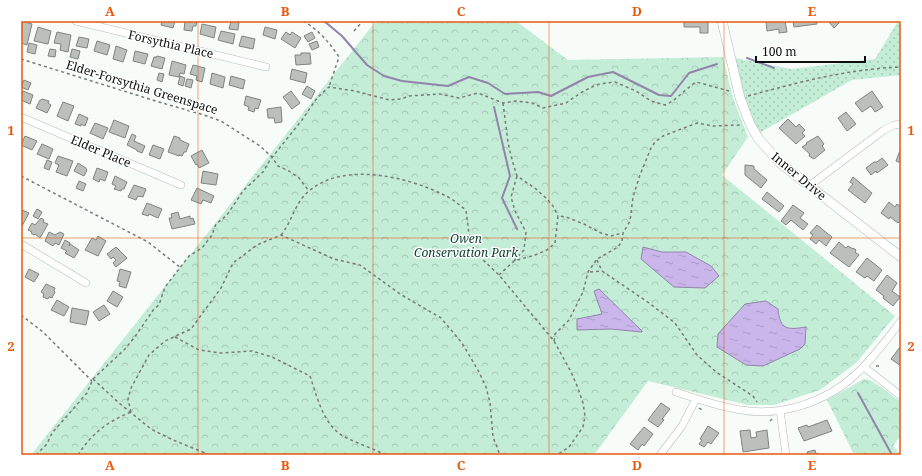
<svg xmlns="http://www.w3.org/2000/svg" width="922" height="476" font-family="'Noto Serif',serif">
	<style>
		.grass { fill: url(#grass-dots) }
		.park { fill: url(#park-crowns) }
		.water { fill: url(#water-ripples); stroke: #9184a9 }
		.lines { fill: none; stroke-linecap: round; stroke-linejoin: round }
		.stream { stroke: #9184a9; stroke-width: 2 }
		.building { fill: #bbc0bd; stroke: #7f8381 }
		.minor-casing { stroke: #b7bcb9; stroke-width: 8 }
		.tertiary-casing { stroke: #b7bcb9; stroke-width: 10 }
		.path { stroke: #787a79; stroke-width: 1.5; stroke-dasharray: 3 3; stroke-linecap: butt }
		.minor { stroke: #fff; stroke-width: 7 }
		.tertiary { stroke: #fff; stroke-width: 9 }
		.grid { fill: none; stroke: #e8590c; stroke-width: 1; stroke-opacity: 0.55 }
		.labels { text-anchor: middle; dominant-baseline: central; stroke-width: 3; stroke-linejoin: round; paint-order: stroke }
		.street-label { font-size: 12px; fill: #0d0e0e; stroke: #fff }
		.park-label { font-size: 12px; font-style: italic; fill: #093e2b; stroke: #fff }
		.neatline { fill: none; stroke: #e8590c; stroke-width: 1.5 }
		.grid-label { font-size: 13px; text-anchor: middle; font-weight: bold; fill: #e8590c }
	</style>
	<defs>
		<pattern id="grass-dots" width="8" height="8" patternUnits="userSpaceOnUse"><rect width="8" height="8" fill="#c4edd8"/><path d="M2 2h.1M6 6h.1" fill="none" stroke="#a7cab8" stroke-width="1.8" stroke-linecap="round"/></pattern>
		<pattern id="park-crowns" width="20" height="18" patternUnits="userSpaceOnUse"><rect width="20" height="18" fill="#c4edd8"/><path d="M2 6a3 3 0 1 1 6 0M12 15a3 3 0 1 1 6 0" fill="none" stroke="#a7cab8"/></pattern>
		<pattern id="water-ripples" width="26" height="14" patternUnits="userSpaceOnUse"><rect width="26" height="14" fill="#cab6eb"/><path d="M2 4q2-2 4 0t4 0M15 11q2-2 4 0t4 0" fill="none" stroke="#ac9bc8"/></pattern>
	</defs>
	<rect width="100%" height="100%" fill="#f7fcf9"/>
	<path class="grass" d="M898 21H901V75L852 80 756 135 730 57 791 69 875 59Z"/>
	<path class="park" d="M376 21H516L568 60 723 57 733 98 748 137 722 175 895 316 856 363 820 390 774 405H748L648 381 594 455H31Z
		M864 379C874 379 892 396 901 402V435L893 446 901 455H854L827 400Z"/>
	<path class="water" d="M643 247 662 252H686L711 266 719 276 705 288 674 287 641 259Z
		M599 289 642 331V332L611 329 577 330V319L602 314 594 291Z
		M766 301 778 309C780 330 787 330 806 327L805 344 800 349 763 366 746 365 717 347 718 334 745 304Z"/>
	<g class="lines">
		<path class="stream" d="M324 21 342 36 367 65 384 76 402 81 448 86 469 77 488 83 505 94 538 92 551 96 588 77 613 72 659 95 671 96 689 73 717 64
			M747 58 774 68
			M494 107 510 176 502 198 517 229
			M858 393 892 455"/>
	</g>
	<path class="building" d="M22 21 32 24 27 45 21 43Z
		M162 21H175L173 28 161 25Z
		M185 21 190 22 191 21H197L196 26H193L192 31 184 30Z
		M231 21 239 22 238 30 229 29Z
		M684 21H710L708 22V33H700V27H684Z
		M766 21H785L787 32 779 33V29L767 31Z
		M793 21H816L817 24 794 27Z
		M828 21H841L834 28Z
		M202 24 216 27 214 38 200 34Z
		M38 27 51 31 48 44 34 41Z
		M265 27 277 30 275 39 263 35Z
		M221 31 235 34 233 44 218 40Z
		M57 32 71 35 68 52 60 50 61 44 54 43Z
		M286 32 290 35 292 32 301 38 295 48 281 39Z
		M312 32 315 38 308 42 304 36Z
		M242 36 255 39 253 49 239 46Z
		M79 37 89 39 87 48 76 46Z
		M97 41 110 45 107 55 94 51Z
		M317 41 319 47 312 50 309 44Z
		M29 43 37 45 35 54 27 52Z
		M116 46 127 50 123 62 113 59Z
		M50 49 56 50 55 57 48 56Z
		M72 49 80 51 78 59 70 57Z
		M135 51 148 54 145 64 133 61Z
		M301 53H310L311 64 296 65 295 55H301Z
		M157 56 165 58 162 69 151 66 154 57H157Z
		M172 61 186 65 184 74 180 73 179 77 169 75Z
		M193 65 205 68 202 82 196 80 197 76 190 74Z
		M292 69 307 73 305 83 290 79Z
		M159 73 164 74 162 82 157 80Z
		M212 73 225 77 223 88 210 84Z
		M180 76 185 78 183 86 178 84Z
		M231 76 245 80 243 89 229 85Z
		M187 79 193 80 191 88 185 86Z
		M24 80 31 83 28 90 21 87Z
		M307 86 315 91 311 99 302 94Z
		M23 91 33 95 30 104 21 100Z
		M291 91 300 103 292 109 283 97Z
		M872 91 883 107 875 112 871 106 862 112 855 103Z
		M246 96 261 100 258 109 255 108 254 112 248 110 249 107 244 105Z
		M42 99 49 101 48 103 51 105 47 113 36 108 40 100H41Z
		M63 102 74 106 68 121 57 116Z
		M281 107 282 122 275 123 274 118H268L267 109Z
		M846 112 856 124 847 131 838 118Z
		M79 114 88 118 85 126 81 124V126L75 124Z
		M788 119 796 127 799 124 805 130 802 133 805 136 796 144 779 128Z
		M114 120 129 126 125 138 109 132Z
		M95 123 108 128 103 139 90 133Z
		M132 134 136 136 134 141 145 146 142 153 137 151V150L127 145Z
		M25 136 37 141 32 150 21 145Z
		M174 136 180 138V140L189 144 186 152H184L182 156 179 155V156L168 152Z
		M818 136 824 144 822 146 825 150 814 159 809 156 810 154 802 147 807 144 806 143Z
		M42 144 53 149 49 159 37 154Z
		M153 145 164 149 160 159 149 155Z
		M901 148V163L896 161Z
		M202 150 209 163 199 168 197 164 196 165 191 156Z
		M58 156 73 161 67 176 56 172 59 165 55 163Z
		M882 158 888 165 877 173 876 171 871 175 866 168 874 162H877Z
		M47 160 52 162 49 170 44 168Z
		M78 163 86 168V169L87 170 84 176 74 171Z
		M745 165 754 166V169L767 180 761 188 745 175Z
		M97 168 108 172 105 181 100 179 99 182 93 179Z
		M203 171 218 174 216 185 201 183Z
		M115 176 127 182 124 189H122L121 191 114 189 116 186 112 184Z
		M853 177 872 193 865 203 848 190 853 184 850 182Z
		M79 181 86 184 83 191 76 188Z
		M134 185 146 189 143 197 138 196 136 200 128 197Z
		M197 188 214 196 211 203 203 200 201 204 191 200Z
		M767 192 784 206 779 212 762 199Z
		M889 202 895 207 897 204 901 207V219L898 223 890 217 889 219 881 213Z
		M147 203 162 209 158 218 149 214 148 216 142 214Z
		M793 205 804 213 800 218 808 224 803 230 791 220 786 225 781 221Z
		M37 209 42 212 38 219 33 216Z
		M22 210 29 213 22 226 21 225Z
		M178 212 180 219 190 216V219L193 218 195 224 172 229 169 218H172L171 214Z
		M41 218 44 220 43 222 48 224 40 238 35 234 34 235 31 233 32 232 28 230 32 223 35 225Z
		M817 225 832 237 826 246 819 240 816 244 810 239 813 235 810 233Z
		M49 232 55 235 60 232 64 234 59 245 55 243 53 246 45 241Z
		M98 236 106 241 98 256 85 250 92 238 96 240Z
		M65 240 70 243 69 246 70 244 79 250 74 258 65 253 67 251 61 248Z
		M839 242 846 248 848 246 853 249V248L856 250 855 252 859 255 849 267 830 253Z
		M116 247 127 258 116 267 113 263 116 260 113 257 111 259 107 254Z
		M867 258 882 270 874 281 867 276 865 278 856 272Z
		M29 269 39 274 34 282 25 277Z
		M120 269 131 272 126 288 119 286 120 282 117 281Z
		M887 275 897 283 892 291 900 297 893 306 883 298 884 296 876 290Z
		M46 284 55 288 54 291 55 292 52 298 49 297 48 299 43 297 44 294 41 292Z
		M113 291 123 297 117 307 107 301Z
		M57 300 69 307 64 316 51 310Z
		M104 305 110 314 99 321 93 312Z
		M72 308 89 311 86 325 70 322Z
		M900 347 901 348V366L891 359Z
		M661 403 670 409 662 419 664 420 658 427 648 420Z
		M827 420 832 431 804 441 798 428 807 425 808 427Z
		M708 426 719 433 711 444 708 442 704 447 699 444 702 440 700 439Z
		M644 427 653 434 644 446 642 444 638 450 630 444Z
		M750 430 751 438 757 437 756 432 767 430 769 448 743 452 740 431Z
		M815 450 816 454 818 453 819 455H808L807 452Z"/>
	<g class="lines">
		<g class="minor-casing">
			<path id="minor" d="M76 21 266 67
				M21 117 181 185
				M809 186 884 130 894 125 901 124
				M21 244 86 283
				M864 367 901 396
				M676 392C698 399 719 407 741 410 781 417 827 402 856 374 873 359 887 339 901 321
				M780 410 786 455
				M660 455 682 426 696 399"/>
		</g>
		<g class="tertiary-casing">
			<path id="tertiary" d="M722 21 740 98 750 124 758 138 780 163 901 257"/>
		</g>
		<path class="path" d="M303 21C319 30 329 42 339 57L329 87
			M354 31 363 21
			M21 59 159 102 204 115 221 121 260 146 272 157 278 166 289 171 299 178 309 191
			M748 96C799 82 848 69 901 67
			M503 103 508 142 511 156 517 176 536 189 546 198 553 206 558 216
			M21 176 148 242 181 268
			M281 235C292 222 295 202 309 191 344 161 409 177 446 196 453 199 459 205 466 210L470 243 480 257 499 275 554 341 571 372 578 388 583 403 585 416 583 427 569 447 557 455
			M597 260 602 271
			M514 261 524 250 526 232 515 211 511 197 517 176
			M590 272 602 271 649 303 675 323 697 355 716 372 753 396 757 402
			M499 275 514 261 535 255 547 250 555 243 558 216 566 217 584 224 601 233 611 236 623 233
			M21 315 43 332 82 371
			M175 337 199 350 221 353 252 351 272 357 310 376C317 397 324 427 345 437 358 444 373 448 385 455
			M554 341 555 334 569 320 583 292 588 272 597 259 618 247 622 241 623 233 630 221 633 197 640 175 651 148 655 142 663 136 697 123 713 126 741 125
			M876 366H879
			M82 371 92 381
			M93 379 119 403 151 429 173 440 210 455
			M699 408 702 410 703 412
			M131 412 128 399 131 388 149 355 165 341 191 329 221 288 233 263 257 245 281 235 334 259 360 265 400 294 441 318 462 343 479 372 486 387 490 403 493 437 500 455
			M770 421 772 419
			M21 454 24 455
			M36 455 47 444 52 433 87 393 93 379 125 349 134 338 154 309 159 305 165 287 189 256 202 248 212 235 216 224 227 215 243 191 263 172 270 160 302 120 317 98 329 87 355 91 390 100 402 99 408 96 440 94 459 98 478 93 503 103 516 101 532 103 543 108 566 103 582 92 596 85 606 83 615 82 636 91 651 101 665 105C678 99 684 90 696 82L704 84 729 91
			M78 455C92 433 107 422 131 412"/>
		<use href="#minor" class="minor"/>
		<use href="#tertiary" class="tertiary"/>
	</g>
	<path class="grid" d="M198 21V455M373 21V455M549 21V455M724 21V455M21 238H901"/>
	<g class="labels">
		<g class="street-label">
			<text transform="translate(171 44) rotate(13)">Forsythia Place</text>
			<text transform="translate(142 87) rotate(17)">Elder-Forsythia Greenspace</text>
			<text transform="translate(101 151) rotate(23)">Elder Place</text>
			<text transform="translate(799 176) rotate(40)">Inner Drive</text>
		</g>
		<g class="park-label">
			<text x="466" y="238">Owen<tspan x="466" dy="14">Conservation Park</tspan></text>
		</g>
	</g>
	<rect width="922" height="476" fill="none" stroke="#ffffff" stroke-width="44"/>
	<path d="M756 56v6h109v-6" fill="none" stroke="#0d0e0e" stroke-width="2"/>
	<text x="762" y="56" font-size="12" fill="#0d0e0e" stroke="#ffffff" stroke-width="3" paint-order="stroke">100 m</text>
	<rect x="22" y="22" width="878" height="432" class="neatline"/>
	<g class="grid-label">
		<text x="110" y="16">A</text>
		<text x="285" y="16">B</text>
		<text x="461" y="16">C</text>
		<text x="637" y="16">D</text>
		<text x="812" y="16">E</text>
		<text x="11" y="135">1</text>
		<text x="911" y="135">1</text>
		<text x="11" y="351">2</text>
		<text x="911" y="351">2</text>
		<text x="110" y="470">A</text>
		<text x="285" y="470">B</text>
		<text x="461" y="470">C</text>
		<text x="637" y="470">D</text>
		<text x="812" y="470">E</text>
	</g>
</svg>
